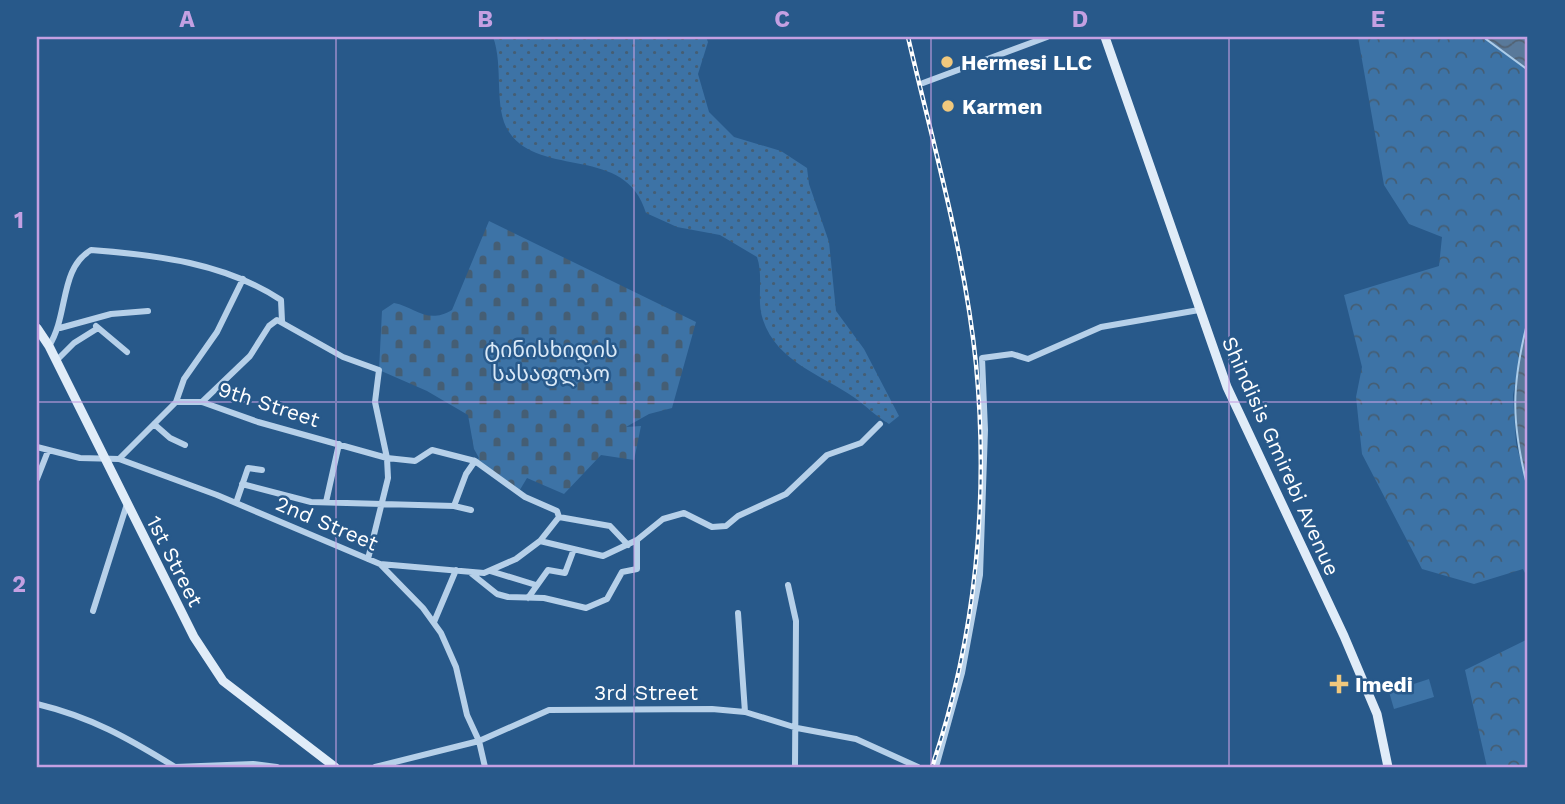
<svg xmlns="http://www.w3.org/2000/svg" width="1565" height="804" font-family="'Work Sans','Noto Sans Georgian',sans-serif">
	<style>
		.grass { fill: url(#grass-dots) }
		.forest { fill: url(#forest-crowns) }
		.cemetery { fill: url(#cemetery-stones) }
		.garden { fill: #3d73a6 }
		.water { fill: url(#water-waves); stroke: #abcce9; stroke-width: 2 }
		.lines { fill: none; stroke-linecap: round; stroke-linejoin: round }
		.street { stroke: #b6d0e9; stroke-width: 6 }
		.secondary { stroke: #e0ecf8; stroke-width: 9 }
		.rail-casing { stroke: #fff; stroke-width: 4.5 }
		.rail { stroke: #28598a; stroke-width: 2; stroke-dasharray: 5; stroke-linecap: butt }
		.grid { fill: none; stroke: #c4a0e2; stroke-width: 2; stroke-opacity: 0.55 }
		.poi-dot { fill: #f0c87d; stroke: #28598a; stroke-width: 2.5 }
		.labels { text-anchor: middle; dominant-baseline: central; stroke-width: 5; stroke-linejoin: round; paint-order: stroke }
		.poi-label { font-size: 21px; font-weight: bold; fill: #fff; stroke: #28598a; text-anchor: start }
		.park-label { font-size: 21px; fill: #dae9f7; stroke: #28598a }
		.street-label { font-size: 21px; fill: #fff; stroke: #28598a }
		.neatline { fill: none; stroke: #c4a0e2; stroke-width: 2.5 }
		.grid-label { font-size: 23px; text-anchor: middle; font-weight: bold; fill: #c4a0e2 }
	</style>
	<defs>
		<pattern id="grass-dots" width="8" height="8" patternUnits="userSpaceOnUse" patternTransform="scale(1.75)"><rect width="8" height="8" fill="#3d73a6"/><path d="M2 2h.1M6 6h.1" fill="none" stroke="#455e74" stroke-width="1.8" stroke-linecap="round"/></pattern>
		<pattern id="forest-crowns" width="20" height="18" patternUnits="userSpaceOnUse" patternTransform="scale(1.75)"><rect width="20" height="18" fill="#3d73a6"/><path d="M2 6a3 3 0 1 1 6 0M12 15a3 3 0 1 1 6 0" fill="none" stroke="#455e74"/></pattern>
		<pattern id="cemetery-stones" width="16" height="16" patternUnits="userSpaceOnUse" patternTransform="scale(1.75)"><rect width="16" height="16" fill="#3d73a6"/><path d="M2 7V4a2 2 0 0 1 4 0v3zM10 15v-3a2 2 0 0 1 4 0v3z" fill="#455e74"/></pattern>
		<pattern id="water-waves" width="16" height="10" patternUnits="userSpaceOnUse" patternTransform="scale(1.75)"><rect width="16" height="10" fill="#59799a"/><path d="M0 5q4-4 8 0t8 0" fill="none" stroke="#526273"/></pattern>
	</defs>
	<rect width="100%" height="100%" fill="#28598a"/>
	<path class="grass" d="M493 37H706L708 42 698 74 709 112 734 137 781 151 807 168 809 184 829 242 836 311 864 349 899 416 889 424C876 416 867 407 855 398 822 375 777 362 763 320 756 300 764 278 757 257L720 235 677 227 646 213C626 144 541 179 509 132 493 108 504 66 493 37Z"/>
	<path class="forest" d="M1358 37H1485L1528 70V320L1513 395 1516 443 1528 489V579L1523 569 1474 584 1422 569 1362 454 1356 397 1362 367 1344 295 1439 266 1442 237 1409 224 1384 185Z
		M1528 639V767H1487L1465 670Z"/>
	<path class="cemetery" d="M489 221 696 322 672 408 649 414 626 427 641 426 634 460 601 455 564 494 527 478 518 493 475 461 479 458 474 449 468 415 427 391 379 370 382 311 394 303C415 307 427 325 452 310Z"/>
	<path class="garden" d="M1429 679 1434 697 1394 709 1389 692Z"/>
	<path class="water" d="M1485 37H1528V70L1486 39Z
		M1528 320V489C1511 422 1511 386 1528 320Z"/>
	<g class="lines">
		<path class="street" d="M923 83 1047 37
			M96 326 127 352
			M60 328 111 314 148 311
			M49 346C69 314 59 269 91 250 157 255 225 263 281 300L282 321
			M56 361 74 343 98 328
			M176 402 184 379 217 332 243 279
			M202 402 250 356 269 326 277 320 343 357 379 370 375 402 387 458 388 478 368 559
			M154 424 170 438 185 445
			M37 447 80 458 119 459 217 495 380 564 423 608 441 633 456 667 467 715 479 741 485 767
			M119 459 176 402H202L258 422 387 458 415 461 432 450 475 461 525 497 557 511 559 517 610 526 628 545
			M37 479 48 451
			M242 484 311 502 454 506 471 510
			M326 502 339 444
			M236 503 248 468 262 470
			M454 506 466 474 475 461
			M540 541 603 556 637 540 663 519 684 513 712 527 726 526 738 516 786 494 827 455 861 443 880 424
			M380 564 484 573 516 559 540 541 559 517
			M490 571 536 585
			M472 574 497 594 508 597 544 598 586 608 607 599 622 572 637 569V540
			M788 585 796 621 795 767
			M528 598 548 570 565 573 574 549
			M93 611 127 504
			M738 613 745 712
			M434 622 456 570
			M37 704C91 717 128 738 175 767
			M175 767 253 764 277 767
			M375 767 479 741 549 710 712 709 745 712 797 728 856 739 918 767
			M936 767 962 673 980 575 985 430 982 358 1012 354 1028 359 1101 327 1199 310"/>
		<path class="secondary" d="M1105 37 1227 387 1344 636 1377 714 1388 767
			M37 328 49 346 194 637 223 681 335 767"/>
		<g class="rail-casing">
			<path id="rail" d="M908 37C933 144 965 254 976 364 989 499 976 638 932 767"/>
		</g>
		<use href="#rail" class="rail"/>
	</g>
	<path class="grid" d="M336 37V767M634 37V767M931 37V767M1229 37V767M37 402H1528"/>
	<g class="poi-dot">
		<circle cx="947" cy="62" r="7"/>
		<circle cx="948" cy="106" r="7"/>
		<path d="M1335.5 673.5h7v7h7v7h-7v7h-7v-7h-7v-7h7z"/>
	</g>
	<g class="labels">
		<g class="poi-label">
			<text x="961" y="62">Hermesi LLC</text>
			<text x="962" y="106">Karmen</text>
			<text x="1355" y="684">Imedi</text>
		</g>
		<g class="park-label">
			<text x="551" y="349">ტინისხიდის<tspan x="551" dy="24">სასაფლაო</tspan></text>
		</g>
		<g class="street-label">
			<text transform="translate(269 404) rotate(18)">9th Street</text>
			<text transform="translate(1281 456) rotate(66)">Shindisis Gmirebi Avenue</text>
			<text transform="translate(327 523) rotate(23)">2nd Street</text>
			<text transform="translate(175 561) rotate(63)">1st Street</text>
			<text x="646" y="692">3rd Street</text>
		</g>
	</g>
	<rect width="1565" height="804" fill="none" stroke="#28598a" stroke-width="77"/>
	<rect x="38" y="38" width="1488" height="728" class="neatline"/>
	<g class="grid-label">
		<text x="187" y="27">A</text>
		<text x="485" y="27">B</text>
		<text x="782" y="27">C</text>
		<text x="1080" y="27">D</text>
		<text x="1378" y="27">E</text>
		<text x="19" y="228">1</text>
		<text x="19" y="592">2</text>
	</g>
</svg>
